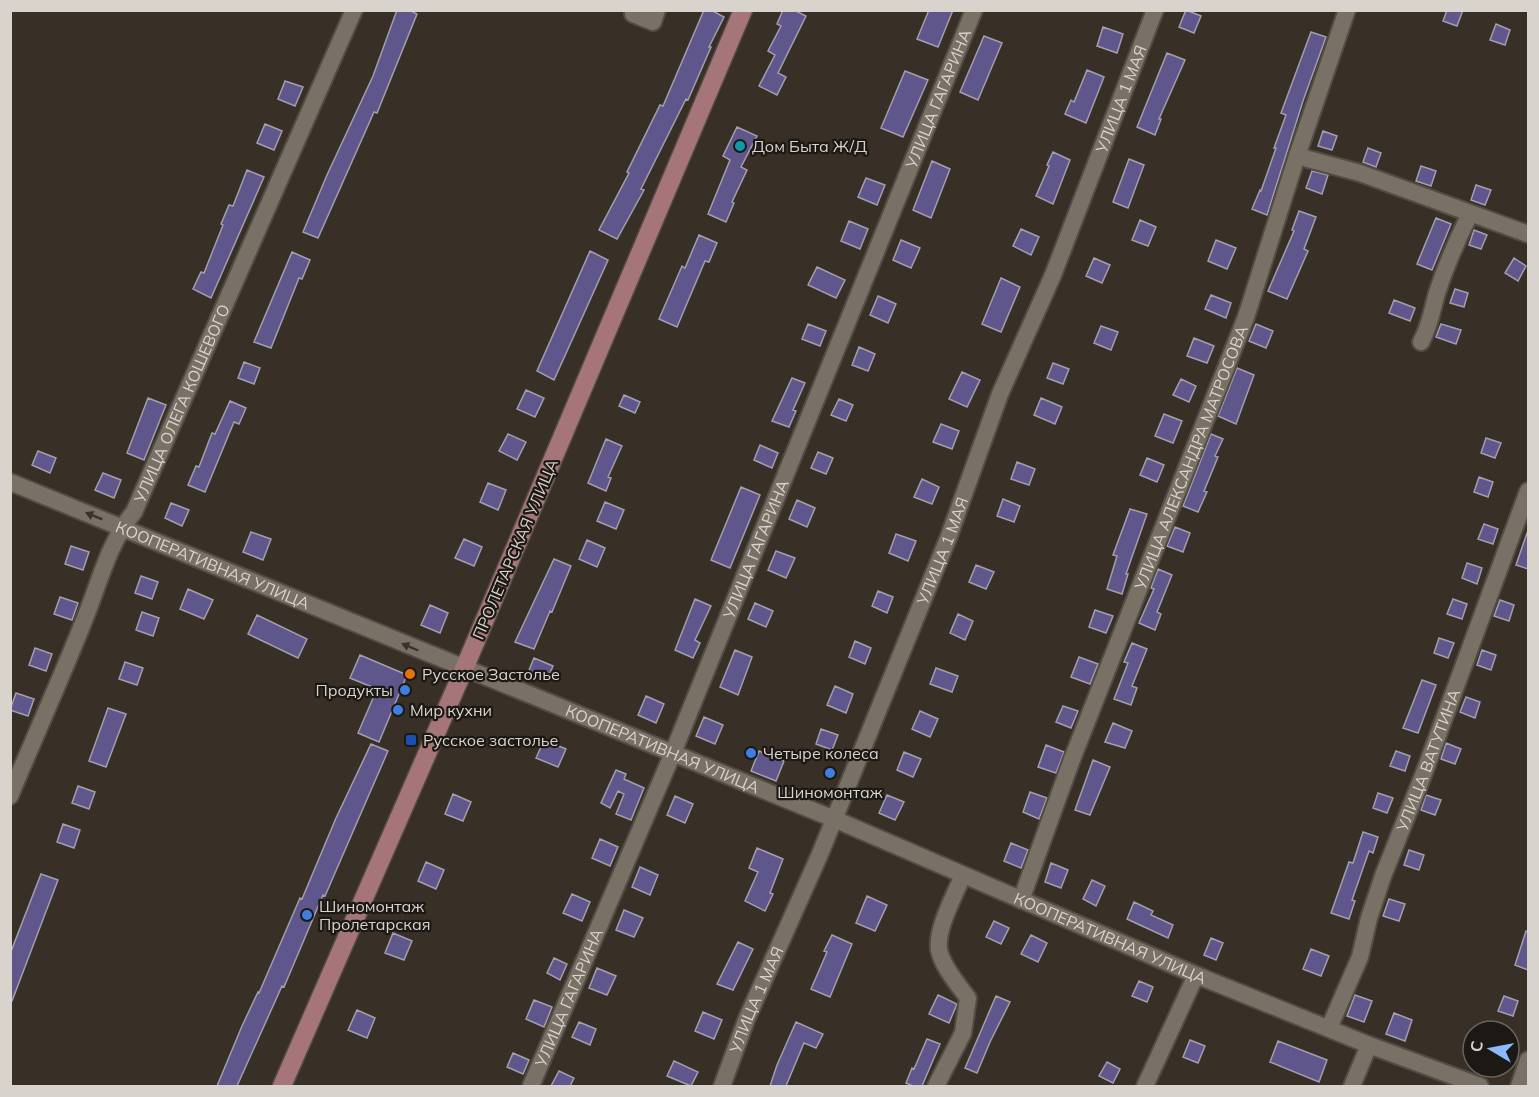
<svg xmlns="http://www.w3.org/2000/svg" width="1539" height="1097" font-family="Mulish,sans-serif">
	<style>
		.building { fill: #5f568b; stroke: #a19fad; stroke-width: 1.5 }
		.lines { fill: none; stroke-linecap: round; stroke-linejoin: round }
		.minor-casing { stroke: #534c44; stroke-width: 20 }
		.major-casing { stroke: #534c44; stroke-width: 21 }
		.minor { stroke: #7a7166; stroke-width: 16 }
		.major { stroke: #a67579; stroke-width: 18 }
		.oneway { fill: #38332d }
		.culture-dot { fill: #0f9aa8; stroke: #1c1814; stroke-width: 2 }
		.food-dot { fill: #e8710a; stroke: #1c1814; stroke-width: 2 }
		.shop-dot { fill: #3f7fe0; stroke: #1c1814; stroke-width: 2 }
		.transit-dot { fill: #1a4fb4; stroke: #1c1814; stroke-width: 2 }
		.labels { text-anchor: middle; dominant-baseline: central; stroke-width: 4.5; stroke-linejoin: round; paint-order: stroke }
		.street-label { font-size: 16px; fill: #d8d3cd; stroke: #1c1814 }
		.poi-label { font-size: 16px; fill: #d8d3cd; stroke: #1c1814; text-anchor: start }
	</style>
	<rect width="100%" height="100%" fill="#382f26"/>
	<path class="building" d="M397 10H409L417 14 377 113 374 112 318 238 303 232 327 175 373 76Z
		M704 10H711L724 17 709 47H711L688 100 686 99 641 189 644 190 617 239 599 230 629 173 627 172 660 105 663 106Z
		M783 10H794L806 16 778 73 786 77 777 95 759 86 775 55 768 51 781 26 777 24Z
		M929 10H953L938 47 917 39Z
		M1186 10 1201 16 1194 33 1179 27Z
		M1447 10H1463L1457 26 1443 21Z
		M1496 24 1510 30 1505 45 1490 40Z
		M1103 27 1123 34 1117 53 1097 46Z
		M1311 32 1326 37 1303 101 1267 215 1252 209 1260 190 1261 191 1276 148H1274L1286 115 1281 113Z
		M984 36 1002 43 978 100 960 92Z
		M1167 53 1185 60 1159 119H1161L1155 135 1137 127Z
		M1087 70 1104 77 1086 123 1065 114 1071 100 1074 102Z
		M905 71 928 80 903 137 881 128Z
		M285 81 303 87 295 106 278 99Z
		M265 124 282 131 274 150 257 143Z
		M737 127 757 136 741 167 747 170 732 202 734 203 726 222 708 214 730 160 723 156Z
		M1323 131 1337 136 1332 150 1318 146Z
		M1368 148 1381 153 1376 167 1363 162Z
		M1053 152 1070 160 1053 204 1036 196 1049 166 1047 165Z
		M1129 159 1144 165 1128 208 1113 202Z
		M932 161 950 169 931 218 913 210Z
		M1421 166 1436 171 1431 186 1416 181Z
		M247 170 264 177 211 298 193 289 201 272 204 273 223 225 221 224 229 205 233 206Z
		M1312 171 1328 175 1322 194 1306 188Z
		M866 178 885 185 877 205 858 197Z
		M1476 185 1491 190 1485 205 1471 200Z
		M1299 211 1316 217 1304 249 1308 251 1287 299 1268 291 1294 231 1292 230Z
		M1436 218 1451 224 1432 270 1417 264Z
		M1140 220 1156 227 1148 246 1132 240Z
		M849 221 868 229 860 249 841 241Z
		M1021 229 1039 237 1031 255 1013 246Z
		M1474 230 1487 235 1481 249 1469 245Z
		M699 235 717 243 709 262 705 261 677 327 659 319 682 266 685 268Z
		M901 240 920 248 911 268 893 260Z
		M1216 240 1236 248 1227 269 1208 261Z
		M590 251 608 260 554 380 537 371Z
		M292 252 310 260 302 279 299 278 271 348 254 342Z
		M1094 258 1110 265 1102 283 1086 276Z
		M1514 258 1526 266 1518 281 1505 273Z
		M817 267 845 280 836 298 808 285Z
		M1001 278 1020 287 1001 332 982 324Z
		M1455 289 1468 293 1464 307 1450 303Z
		M1211 295 1231 303 1226 318 1205 309Z
		M878 296 896 304 888 323 870 315Z
		M1394 300 1415 308 1410 321 1389 313Z
		M808 324 826 331 820 346 802 339Z
		M1256 324 1273 331 1266 348 1249 341Z
		M1441 324 1461 330 1456 344 1436 337Z
		M1101 326 1118 332 1111 350 1094 343Z
		M1194 338 1214 346 1207 363 1187 356Z
		M859 347 875 354 868 371 852 365Z
		M244 362 260 368 254 384 238 378Z
		M1053 363 1069 369 1063 384 1047 378Z
		M1237 368 1254 375 1236 424 1218 416Z
		M962 372 980 380 967 407 949 399Z
		M792 378 805 383 793 410 796 411 789 427 772 421Z
		M1181 379 1196 386 1189 402 1173 395Z
		M526 390 544 398 535 417 517 409Z
		M624 395 640 402 635 413 619 406Z
		M148 398 166 405 144 460 127 453Z
		M1041 398 1062 407 1055 424 1034 415Z
		M839 399 853 405 846 421 831 415Z
		M230 401 246 408 239 424 234 422 205 492 188 485 196 466 199 467 212 433 215 434Z
		M1164 414 1182 421 1173 443 1155 436Z
		M941 424 959 431 952 449 933 442Z
		M508 434 526 442 517 460 499 451Z
		M1211 434 1223 439 1215 456 1218 457 1204 491 1207 492 1198 512 1183 506Z
		M1486 438 1501 443 1495 458 1481 453Z
		M606 439 622 446 608 477 611 478 606 491 588 483Z
		M760 445 778 453 772 468 754 460Z
		M38 451 56 458 50 473 32 465Z
		M818 452 833 458 826 474 811 468Z
		M1147 458 1164 465 1157 482 1140 475Z
		M1017 462 1035 469 1029 485 1011 479Z
		M103 473 121 480 114 498 95 490Z
		M1479 477 1493 482 1488 497 1474 492Z
		M922 479 939 487 932 504 914 497Z
		M488 483 506 490 498 510 480 502Z
		M741 487 760 495 730 568 711 560Z
		M1003 499 1020 506 1014 522 997 516Z
		M797 500 815 508 807 527 789 519Z
		M605 502 624 510 616 529 597 521Z
		M171 503 189 510 182 526 165 518Z
		M1130 509 1147 514 1126 574H1128L1122 594 1107 589 1117 556 1113 555Z
		M1484 524 1498 529 1493 544 1478 539Z
		M1175 527 1190 533 1183 552 1167 546Z
		M251 532 271 539 263 560 243 552Z
		M1527 533H1528V569L1516 565Z
		M896 534 916 541 908 561 889 553Z
		M464 539 482 547 474 566 455 558Z
		M587 540 605 548 597 567 579 559Z
		M71 546 89 552 83 570 65 564Z
		M776 551 795 558 786 578 768 570Z
		M554 559 571 566 552 612 550 611 534 649 515 642Z
		M1467 563 1482 568 1477 584 1462 578Z
		M976 565 994 572 986 589 969 582Z
		M1158 569 1172 575 1157 612 1161 614 1155 630 1139 623 1154 589 1151 588Z
		M141 576 158 582 152 599 135 593Z
		M188 589 213 600 204 619 180 609Z
		M878 591 893 597 887 613 872 606Z
		M60 597 78 603 72 620 54 614Z
		M695 599 711 606 695 640 700 643 693 658 675 650Z
		M1453 599 1467 604 1462 619 1447 614Z
		M1500 600 1514 605 1509 621 1494 616Z
		M755 603 773 611 766 627 748 619Z
		M430 605 448 613 440 633 421 625Z
		M1095 610 1113 616 1106 633 1089 627Z
		M142 612 159 618 153 636 136 630Z
		M958 614 973 621 965 640 950 633Z
		M257 615 307 639 298 658 248 634Z
		M1439 638 1454 643 1448 658 1434 653Z
		M855 641 871 648 865 664 849 657Z
		M1132 643 1147 649 1132 686 1137 688 1131 705 1114 699 1128 663 1124 662Z
		M35 648 52 654 46 671 29 665Z
		M735 650 752 657 738 695 720 687Z
		M1482 650 1496 655 1491 670 1477 665Z
		M360 655 407 675 379 742 358 733 377 689 350 678Z
		M1079 657 1098 664 1090 684 1071 677Z
		M534 658 553 666 548 678 529 670Z
		M125 662 143 668 137 685 119 679Z
		M936 668 958 676 952 692 930 684Z
		M1422 680 1436 685 1418 733 1403 728Z
		M835 686 853 694 846 713 827 705Z
		M16 693 34 699 28 716 10 710Z
		M646 696 664 704 656 723 638 715Z
		M1466 697 1480 702 1475 718 1460 712Z
		M1063 706 1078 711 1071 728 1056 722Z
		M108 708 126 714 106 767 89 761Z
		M920 711 938 719 930 737 912 729Z
		M704 717 723 725 715 744 696 736Z
		M1113 723 1132 731 1125 748 1105 742Z
		M821 729 838 735 832 750 816 744Z
		M544 740 566 749 558 767 536 758Z
		M1446 743 1461 749 1455 764 1441 759Z
		M371 744 388 751 325 896 323 895 284 987 282 986 237 1086H217L242 1026 258 992 259 993 300 898 302 899 336 818Z
		M1046 745 1064 752 1056 773 1038 767Z
		M759 751 784 761 776 781 751 771Z
		M1396 751 1410 756 1405 771 1390 766Z
		M904 752 921 759 913 777 897 770Z
		M1093 760 1110 767 1090 815 1075 810Z
		M616 770 626 774 624 779 644 788 631 820 616 814 624 794 618 791 610 808 601 803Z
		M78 786 95 792 89 809 72 803Z
		M1030 792 1047 798 1039 819 1023 812Z
		M1378 793 1393 798 1387 813 1373 808Z
		M453 794 471 802 463 821 445 814Z
		M887 795 904 802 895 820 879 813Z
		M1426 795 1441 800 1435 815 1421 810Z
		M675 796 693 804 685 823 667 815Z
		M63 824 80 830 74 848 57 842Z
		M1363 832 1378 837 1373 853 1369 851 1352 900 1355 901 1349 919 1331 913 1349 862 1353 863Z
		M600 839 618 847 610 866 592 858Z
		M1011 843 1028 850 1021 868 1004 861Z
		M757 848 783 859 770 893 773 894 765 911 745 901 758 872 749 868Z
		M1409 850 1424 855 1419 870 1404 865Z
		M426 862 444 870 436 889 418 881Z
		M1051 863 1068 870 1061 888 1045 882Z
		M640 867 658 875 650 895 632 887Z
		M41 874 58 880 12 1001H10V954Z
		M1092 880 1105 886 1096 906 1083 899Z
		M572 894 590 902 582 921 563 913Z
		M867 896 887 905 875 931 856 923Z
		M1389 899 1405 904 1399 921 1383 916Z
		M1134 902 1153 911 1151 915 1173 925 1168 938 1127 919Z
		M624 910 643 918 634 937 616 930Z
		M994 921 1009 928 1001 944 986 937Z
		M1526 931 1528 932V970L1515 965Z
		M393 933 412 941 404 960 385 953Z
		M832 935 852 944 830 997 811 989 827 952 824 951Z
		M1031 935 1047 943 1038 962 1021 954Z
		M1211 938 1223 943 1216 960 1204 955Z
		M738 942 753 949 733 990 717 984Z
		M1311 949 1329 956 1321 976 1303 969Z
		M554 958 567 964 560 980 547 973Z
		M597 968 616 976 607 995 589 988Z
		M1139 981 1153 987 1147 1002 1132 996Z
		M938 995 957 1004 949 1023 929 1014Z
		M1355 995 1372 1001 1364 1022 1347 1016Z
		M996 996 1010 1002 990 1042 977 1073 965 1068Z
		M1504 996 1518 1001 1513 1016 1498 1011Z
		M534 1000 552 1007 544 1027 526 1019Z
		M357 1010 375 1018 367 1038 348 1030Z
		M703 1012 722 1020 714 1039 695 1031Z
		M1394 1013 1412 1020 1405 1041 1386 1034Z
		M579 1022 596 1029 590 1045 572 1037Z
		M796 1022 823 1034 816 1048 804 1043 786 1086H770L777 1065Z
		M927 1039 940 1044 922 1086H913L906 1083 912 1068 914 1069Z
		M1190 1040 1205 1046 1198 1063 1183 1057Z
		M1278 1041 1327 1060 1319 1082 1270 1062Z
		M513 1053 529 1060 523 1074 507 1067Z
		M674 1061 698 1072 691 1086 667 1076Z
		M1107 1062 1120 1069 1113 1083 1099 1076Z
		M559 1071 574 1078 570 1086H551Z"/>
	<g class="lines">
		<g class="minor-casing">
			<g id="minor">
				<path d="M633 14 653 22 657 10"/>
				<path d="M1297 156 1360 173 1528 234"/>
				<path d="M1421 342C1430 326 1432 310 1437 293 1446 265 1457 240 1470 214"/>
				<path id="s1" d="M10 482 834 819 1196 975 1369 1045 1480 1086"/>
				<path id="s2" d="M10 796C34 738 60 681 83 623 99 585 108 543 134 512L354 10"/>
				<path id="s3" d="M1021 900 1071 762 1246 317 1297 156 1347 10"/>
				<path id="s4" d="M1329 1028 1360 957 1369 918 1383 876 1424 773 1528 491"/>
				<path id="s5" d="M531 1086 672 755 974 10"/>
				<path id="s6" d="M722 1086 747 1018 820 854 949 536 1000 394 1053 275 1155 10"/>
				<path d="M936 1086 963 1033 968 998C959 986 942 966 939 950 936 928 955 895 963 875"/>
				<path d="M1145 1086 1196 975"/>
				<path d="M1352 1086 1369 1045"/>
				<path d="M1519 1086 1528 1060"/>
			</g>
		</g>
		<g class="major-casing">
			<path id="major" d="M282 1086 464 669 743 10"/>
		</g>
		<use href="#minor" class="minor"/>
		<use href="#major" class="major"/>
	</g>
	<defs><path id="oneway-solid" d="M-6-.8H1V-3.2L6.5 0L1 3.2V.8H-6Z" transform="scale(1.5)"/></defs>
	<g class="oneway">
		<use href="#oneway-solid" transform="translate(94 516) rotate(-158)"/>
		<use href="#oneway-solid" transform="translate(410 647) rotate(-157)"/>
	</g>
	<circle class="culture-dot" cx="740" cy="146" r="6"/>
	<circle class="food-dot" cx="410" cy="674" r="6"/>
	<g class="shop-dot">
		<circle cx="405" cy="690" r="6"/>
		<circle cx="398" cy="710" r="6"/>
		<circle cx="751" cy="753" r="6"/>
		<circle cx="830" cy="773" r="6"/>
		<circle cx="307" cy="915" r="6"/>
	</g>
	<rect class="transit-dot" x="405" y="734" width="12" height="12" rx="3"/>
	<g class="labels">
		<g class="street-label">
			<text stroke="none"><textPath href="#s6" startOffset="1065">УЛИЦА 1 МАЯ</textPath></text>
			<text stroke="none"><textPath href="#s5" startOffset="1068">УЛИЦА ГАГАРИНА</textPath></text>
			<text stroke="none"><textPath href="#s2" startOffset="429">УЛИЦА ОЛЕГА КОШЕВОГО</textPath></text>
			<text stroke="none"><textPath href="#s3" startOffset="474">УЛИЦА АЛЕКСАНДРА МАТРОСОВА</textPath></text>
			<text transform="translate(515 549) rotate(-67)">ПРОЛЕТАРСКАЯ УЛИЦА</text>
			<text stroke="none"><textPath href="#s5" startOffset="582">УЛИЦА ГАГАРИНА</textPath></text>
			<text stroke="none"><textPath href="#s6" startOffset="579">УЛИЦА 1 МАЯ</textPath></text>
			<text stroke="none"><textPath href="#s1" startOffset="219">КООПЕРАТИВНАЯ УЛИЦА</textPath></text>
			<text stroke="none"><textPath href="#s1" startOffset="705">КООПЕРАТИВНАЯ УЛИЦА</textPath></text>
			<text stroke="none"><textPath href="#s4" startOffset="286">УЛИЦА ВАТУТИНА</textPath></text>
			<text stroke="none"><textPath href="#s1" startOffset="1191">КООПЕРАТИВНАЯ УЛИЦА</textPath></text>
			<text stroke="none"><textPath href="#s5" startOffset="96">УЛИЦА ГАГАРИНА</textPath></text>
			<text stroke="none"><textPath href="#s6" startOffset="93">УЛИЦА 1 МАЯ</textPath></text>
		</g>
		<g class="poi-label">
			<text x="752" y="146">Дом Быта Ж/Д</text>
			<text x="422" y="674">Русское Застолье</text>
			<text x="393" y="690" text-anchor="end">Продукты</text>
			<text x="410" y="710">Мир кухни</text>
			<text x="423" y="740">Русское застолье</text>
			<text x="763" y="753">Четыре колеса</text>
			<text x="830" y="792" text-anchor="middle">Шиномонтаж</text>
			<text x="319" y="906">Шиномонтаж<tspan x="319" dy="18">Пролетарская</tspan></text>
		</g>
	</g>
	<rect width="1539" height="1097" fill="none" stroke="#d8d3cd" stroke-width="24"/>
	<g transform="translate(1491 1049) rotate(280)"><circle r="28" fill="#1c1814" stroke="#67635e" stroke-width="1.5"/>
	<path d="M0-4.5L10 22L0 15L-10 22Z" fill="#8abafc"/>
	<text y="-9" font-size="16" font-weight="bold" text-anchor="middle" fill="#d8d3cd">С</text>
	</g>
</svg>
